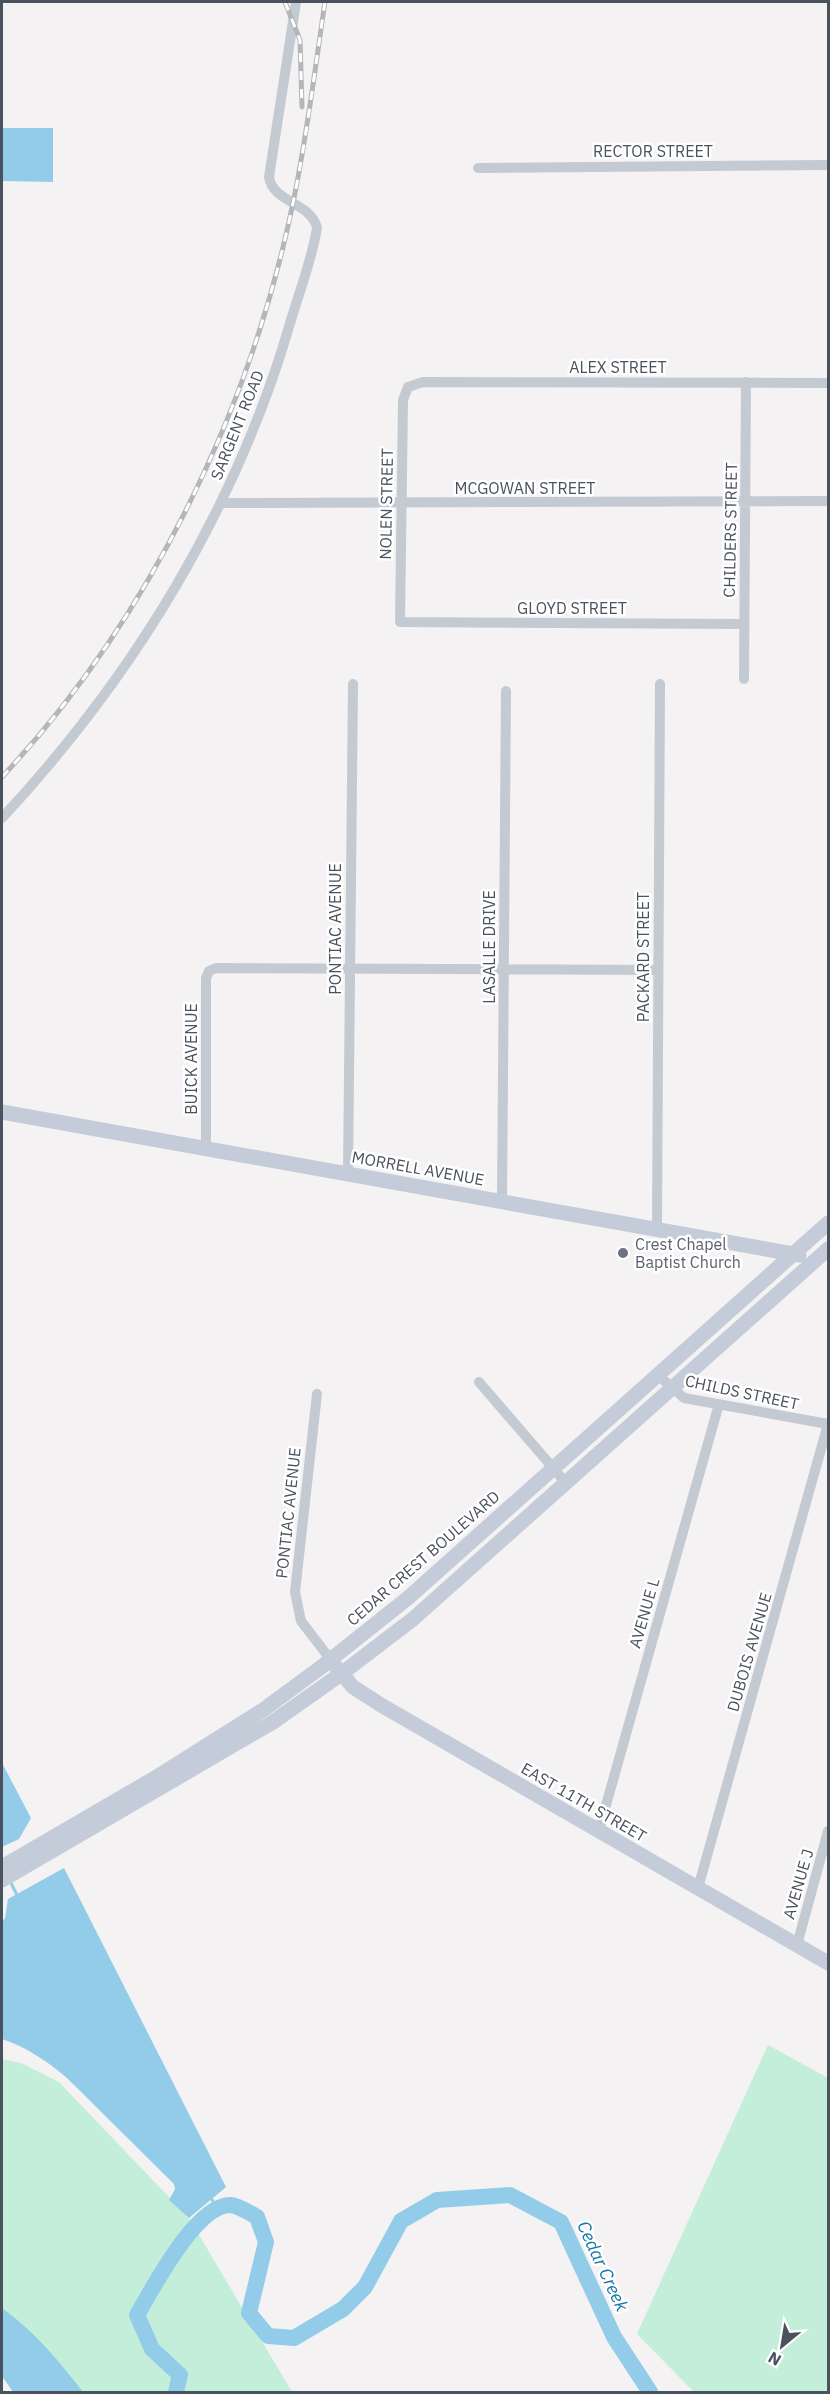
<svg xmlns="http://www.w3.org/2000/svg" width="830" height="2394" font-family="'IBM Plex Sans',sans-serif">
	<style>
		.green { fill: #c3eed9 }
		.water { fill: #92cce9 }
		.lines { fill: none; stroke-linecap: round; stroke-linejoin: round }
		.stream { stroke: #92cce9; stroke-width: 3 }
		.river { stroke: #92cce9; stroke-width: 16 }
		.street { stroke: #c3cad2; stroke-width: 10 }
		.secondary { stroke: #c5ccd9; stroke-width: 15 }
		.rail-casing { stroke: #b4b6bb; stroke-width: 5 }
		.rail { stroke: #fff; stroke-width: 3; stroke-dasharray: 9; stroke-linecap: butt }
		.worship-dot { fill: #6b7280; stroke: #fff; stroke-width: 2 }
		.labels { text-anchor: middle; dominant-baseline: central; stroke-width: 5; stroke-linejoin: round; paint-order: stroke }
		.street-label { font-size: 16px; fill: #4a525e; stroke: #fff }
		.worship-label { font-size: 16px; fill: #5b616d; stroke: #fff; text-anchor: start }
		.water-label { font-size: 18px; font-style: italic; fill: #1277a9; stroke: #fff }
	</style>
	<rect width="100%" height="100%" fill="#f4f2f2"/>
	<path class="green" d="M768 2045 828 2078V2392H694L637 2334Z
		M2 2059 21 2063 59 2082 189 2218 292 2392H59L2 2339Z"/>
	<path class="water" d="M2 128H53V182L2 181Z
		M2 1763 31 1818 19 1839 2 1847Z
		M64 1868 226 2187 189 2218 169 2200 175 2189 174 2184 67 2078C47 2061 26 2047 2 2039V1922L5 1918 8 1899Z
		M2 2308C34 2331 59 2361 83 2392H13L2 2376Z"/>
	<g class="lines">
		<path class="stream" d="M10 1881 18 1897
			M211 2198 218 2209"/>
		<path class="river" d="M176 2392 180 2375 152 2349 137 2315C153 2288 196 2204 231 2205 239 2206 250 2213 257 2217L266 2242 249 2313 268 2336 294 2338 343 2309 365 2287 401 2221 437 2200 510 2195 561 2222 614 2337 650 2392"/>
		<path class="street" d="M478 168 828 165
			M221 503 828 501
			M744 624 400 622 403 400 408 387 423 382 828 383
			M744 679 746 382
			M2 818C134 676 237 508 291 320 300 290 312 259 317 228 311 202 273 203 269 177L296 2
			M206 1148V978L209 971 216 968 658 970
			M348 1173 353 684
			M502 1202 506 691
			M657 1230 660 684
			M658 1375 684 1398 828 1424
			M479 1382 566 1483
			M317 1394 295 1592 301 1621 331 1660
			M599 1830 719 1404
			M698 1888 828 1424
			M797 1945 828 1831"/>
		<path class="secondary" d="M2 1112 799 1255
			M336 1667 353 1687 381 1705 828 1963
			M2 1867 155 1778 263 1710 320 1668 408 1598 828 1223
			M2 1880 273 1722 341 1674 413 1619 828 1249"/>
		<g class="rail-casing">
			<path id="rail" d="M285 2 300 40 302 107
				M2 777C148 621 250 412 293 203 307 136 315 68 325 2"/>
		</g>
		<use href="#rail" class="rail"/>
	</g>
	<circle class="worship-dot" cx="623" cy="1253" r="6"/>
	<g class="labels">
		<g class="street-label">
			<text x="653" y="151">RECTOR STREET</text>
			<text x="618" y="367">ALEX STREET</text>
			<text transform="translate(237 425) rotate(-68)">SARGENT ROAD</text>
			<text x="525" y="488">MCGOWAN STREET</text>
			<text transform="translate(386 504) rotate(-89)">NOLEN STREET</text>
			<text transform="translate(730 530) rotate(-89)">CHILDERS STREET</text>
			<text x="572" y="608">GLOYD STREET</text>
			<text transform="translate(335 929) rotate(-90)">PONTIAC AVENUE</text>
			<text transform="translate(489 947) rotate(-90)">LASALLE DRIVE</text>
			<text transform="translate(643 957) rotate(-90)">PACKARD STREET</text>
			<text transform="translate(191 1059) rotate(-90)">BUICK AVENUE</text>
			<text transform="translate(418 1168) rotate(10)">MORRELL AVENUE</text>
			<text transform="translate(742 1392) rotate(12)">CHILDS STREET</text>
			<text transform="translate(288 1513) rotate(-84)">PONTIAC AVENUE</text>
			<text transform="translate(423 1558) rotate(-41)">CEDAR CREST BOULEVARD</text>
			<text transform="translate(644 1613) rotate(-74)">AVENUE L</text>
			<text transform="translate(749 1652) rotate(-74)">DUBOIS AVENUE</text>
			<text transform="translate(584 1802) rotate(30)">EAST 11TH STREET</text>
			<text transform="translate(798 1884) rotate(-74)">AVENUE J</text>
		</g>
		<g class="worship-label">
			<text x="635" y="1244">Crest Chapel<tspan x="635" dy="18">Baptist Church</tspan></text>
		</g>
		<g class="water-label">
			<text transform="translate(603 2266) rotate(65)">Cedar Creek</text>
		</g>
	</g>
	<rect width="830" height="2394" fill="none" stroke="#4a525e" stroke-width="6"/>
	<g transform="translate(782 2346) rotate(210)" stroke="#ffffff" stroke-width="4.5" paint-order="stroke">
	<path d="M0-4.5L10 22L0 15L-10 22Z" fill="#4a525e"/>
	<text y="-9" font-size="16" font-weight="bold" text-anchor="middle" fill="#4a525e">N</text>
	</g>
</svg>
